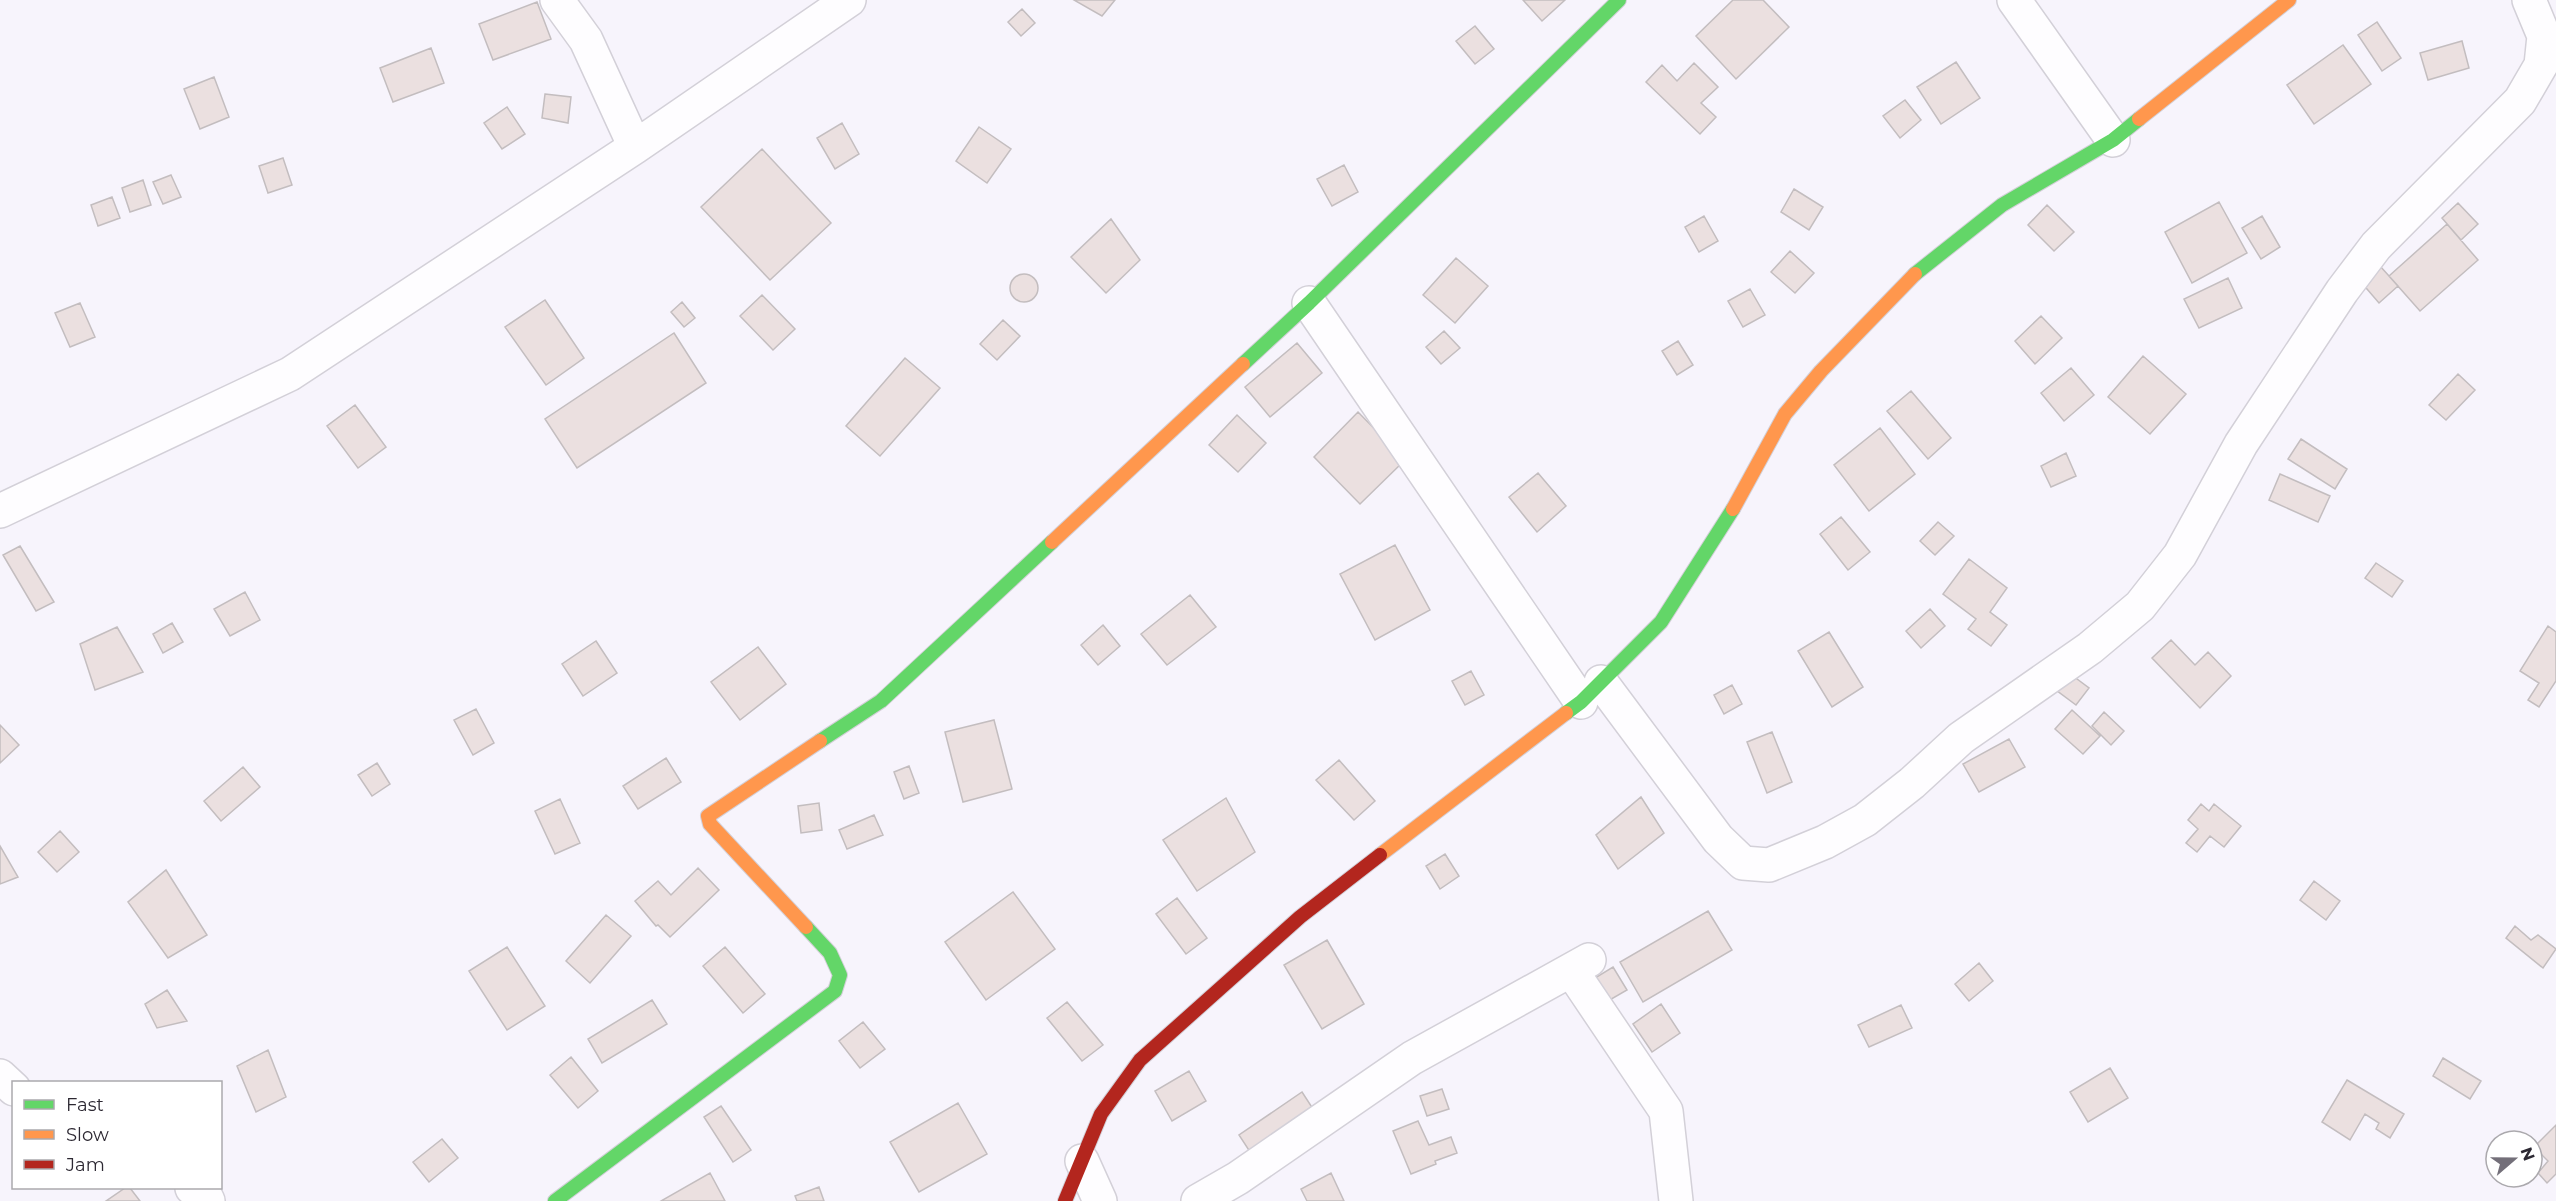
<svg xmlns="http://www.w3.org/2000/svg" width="2556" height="1201" font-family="Montserrat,sans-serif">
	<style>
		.building { fill: #ebe0e0; stroke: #c3bdbf; stroke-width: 1.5 }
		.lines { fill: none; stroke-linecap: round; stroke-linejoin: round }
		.street-casing { stroke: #d3d0d8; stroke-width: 36 }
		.fast-casing { stroke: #d3d0d8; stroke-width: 16 }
		.slow-casing { stroke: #d3d0d8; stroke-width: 16 }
		.jam-casing { stroke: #d3d0d8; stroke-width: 16 }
		.street { stroke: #fefdff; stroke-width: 33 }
		.fast { stroke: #63d668; stroke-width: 14 }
		.slow { stroke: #ff974d; stroke-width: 14 }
		.jam { stroke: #b3261e; stroke-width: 14 }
	</style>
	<rect width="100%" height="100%" fill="#f7f4fc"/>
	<path class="building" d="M1074 0H1115L1102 16Z
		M1523 0H1565L1542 21Z
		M1733 0H1763L1789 27 1736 79 1696 36Z
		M537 2 551 39 493 60 479 24Z
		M1022 9 1035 23 1021 36 1008 22Z
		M2377 22 2401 58 2382 71 2358 35Z
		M1475 26 1494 49 1475 64 1456 41Z
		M2462 41 2469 68 2428 80 2420 53Z
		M2343 45 2371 84 2314 124 2287 85Z
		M431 48 444 83 393 102 380 68Z
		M1956 62 1980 98 1941 124 1917 87Z
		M1694 63 1718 87 1701 103 1716 117 1700 134 1646 82 1662 65 1677 81Z
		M214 77 229 117 200 129 184 89Z
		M545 94 571 97 568 123 542 118Z
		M1905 100 1921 120 1900 138 1883 116Z
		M507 107 525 134 502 149 484 123Z
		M842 123 859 154 835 169 817 138Z
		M979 127 1011 149 987 183 956 161Z
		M762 149 831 223 770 280 701 207Z
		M283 158 292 185 268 193 259 166Z
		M1344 165 1358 192 1332 206 1317 179Z
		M171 175 181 197 163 204 153 182Z
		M143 180 151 205 130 212 122 188Z
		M1794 189 1823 207 1809 230 1781 212Z
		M112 197 120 218 98 226 91 205Z
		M2219 202 2247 253 2192 283 2165 232Z
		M2458 203 2478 224 2461 240 2442 218Z
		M2047 205 2074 232 2054 251 2028 225Z
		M1704 216 1718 241 1699 252 1685 227Z
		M2262 216 2280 247 2261 259 2242 228Z
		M1111 219 1140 260 1106 293 1071 257Z
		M2447 224 2478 260 2420 311 2389 276Z
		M1790 251 1814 273 1795 293 1771 272Z
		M1456 258 1488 286 1455 323 1423 295Z
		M2380 266 2398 286 2379 303 2361 282Z
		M1010 288a14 14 0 1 1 28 0a14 14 0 1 1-28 0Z
		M2228 278 2242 308 2199 328 2184 299Z
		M1750 289 1765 315 1743 327 1728 301Z
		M762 295 795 329 773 350 740 316Z
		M545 300 584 358 546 385 505 327Z
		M682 302 695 318 684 327 671 312Z
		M80 303 95 337 70 347 55 313Z
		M2041 316 2062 338 2035 364 2015 341Z
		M1003 320 1020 336 997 360 980 344Z
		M1444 331 1460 348 1441 364 1426 347Z
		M674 333 706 383 577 468 545 419Z
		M1678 341 1693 365 1677 375 1662 351Z
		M1297 343 1322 373 1270 417 1245 387Z
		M2143 356 2186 394 2150 434 2108 397Z
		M905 358 940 388 880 456 846 426Z
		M2071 368 2094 395 2064 421 2041 393Z
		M2458 374 2475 390 2446 420 2429 405Z
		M1911 391 1951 438 1928 459 1887 411Z
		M355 405 386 447 358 468 327 426Z
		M1358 412 1405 460 1360 504 1314 457Z
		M1237 415 1266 443 1238 472 1209 445Z
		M1880 428 1915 474 1869 511 1834 465Z
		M2301 439 2347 469 2335 489 2288 459Z
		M2066 453 2076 476 2051 487 2041 466Z
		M1538 473 1566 506 1537 532 1509 497Z
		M2280 474 2330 496 2318 522 2269 500Z
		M1841 517 1870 552 1848 570 1820 534Z
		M1938 522 1954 536 1935 555 1920 541Z
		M1395 545 1430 610 1375 640 1340 574Z
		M20 546 54 602 36 611 3 555Z
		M1969 559 2007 588 1990 612 2007 625 1991 646 1968 629 1976 619 1943 594Z
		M2376 563 2403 581 2392 597 2365 578Z
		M245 592 260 620 230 636 214 609Z
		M1190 595 1216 627 1167 665 1141 634Z
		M1930 609 1945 626 1921 648 1906 631Z
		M172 623 183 642 163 653 153 634Z
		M1103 625 1120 646 1098 665 1081 645Z
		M2548 626 2556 632V681L2539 707 2528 700 2539 683 2520 671Z
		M117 627 143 672 95 690 80 644Z
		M1829 632 1863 687 1832 707 1798 651Z
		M2171 640 2195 665 2208 652 2231 676 2200 708 2152 658Z
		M596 641 617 673 583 696 562 664Z
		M758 647 786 684 740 720 711 682Z
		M1471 671 1484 695 1465 705 1452 681Z
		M2069 673 2089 688 2076 705 2056 690Z
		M1732 685 1742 704 1724 714 1714 695Z
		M476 709 494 743 473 755 454 720Z
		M2072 710 2100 736 2083 754 2055 729Z
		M2104 712 2124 731 2111 745 2092 726Z
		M994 720 1012 789 963 802 945 732Z
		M0 725 19 745 0 763Z
		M1772 732 1792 782 1767 793 1747 742Z
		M2009 739 2025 767 1979 792 1963 764Z
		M666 758 681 782 638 809 623 786Z
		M1339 760 1375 801 1354 820 1316 780Z
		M377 763 390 784 372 796 358 775Z
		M909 766 919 793 904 799 894 772Z
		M243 767 260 787 221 821 204 801Z
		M1641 797 1664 833 1618 869 1596 835Z
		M1226 798 1255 852 1197 891 1163 840Z
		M560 799 580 843 555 854 535 811Z
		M819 803 822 830 801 833 798 806Z
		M2201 804 2209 811 2214 804 2241 826 2224 847 2210 836 2197 852 2186 843 2198 829 2188 820Z
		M874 815 883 835 847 849 839 830Z
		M60 831 79 852 57 872 38 852Z
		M0 846 18 877 0 884Z
		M1445 854 1459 876 1440 889 1426 866Z
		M698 868 719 890 670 937 658 925 656 926 635 901 658 881 671 895Z
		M166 870 207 935 168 958 128 902Z
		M2314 881 2340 901 2326 920 2300 900Z
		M1013 892 1055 949 986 1000 945 942Z
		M1177 898 1207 938 1186 954 1156 914Z
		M1708 911 1732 950 1643 1002 1620 962Z
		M606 915 631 936 590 983 566 961Z
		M2515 926 2531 940 2538 935 2556 949 2543 968 2506 938Z
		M1327 940 1364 1004 1322 1029 1284 965Z
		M507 947 545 1006 507 1030 469 971Z
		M725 947 765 994 743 1013 703 966Z
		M1979 963 1993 981 1969 1001 1955 984Z
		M1613 967 1627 990 1608 1001 1595 978Z
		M167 990 187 1021 157 1028 145 1004Z
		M652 1000 667 1024 602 1063 588 1039Z
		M1067 1002 1103 1045 1082 1061 1047 1018Z
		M1661 1004 1680 1033 1652 1052 1633 1024Z
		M1901 1005 1912 1028 1869 1047 1858 1025Z
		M863 1022 885 1049 860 1068 839 1041Z
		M268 1050 286 1097 256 1112 237 1066Z
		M571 1057 598 1091 578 1108 550 1075Z
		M2443 1058 2481 1081 2470 1099 2433 1076Z
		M2110 1068 2128 1098 2088 1122 2070 1092Z
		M1189 1071 1206 1101 1172 1121 1155 1091Z
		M2347 1080 2404 1114 2390 1138 2376 1129 2379 1123 2365 1114 2350 1140 2322 1122Z
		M1442 1089 1449 1109 1427 1116 1420 1096Z
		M1302 1092 1317 1115 1254 1158 1239 1135Z
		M958 1103 987 1154 919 1192 890 1142Z
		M721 1106 751 1150 733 1162 704 1117Z
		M1418 1121 1429 1145 1451 1137 1457 1153 1435 1161 1436 1164 1411 1174 1393 1131Z
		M2556 1125V1174L2547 1183 2538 1173 2548 1161 2534 1147Z
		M442 1139 458 1158 429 1182 413 1162Z
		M710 1173 725 1201H661Z
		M1331 1173 1344 1201H1307L1301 1189Z
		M819 1187 824 1201H797L795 1196Z
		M125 1188H130L140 1201H106Z"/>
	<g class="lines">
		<g class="street-casing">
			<path id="street" d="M557 0 586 40 635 147
				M2014 0 2113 140
				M1309 303 1581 702
				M0 511 290 374 635 147 849 0
				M1601 682 1718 839 1743 863 1769 865 1825 842 1865 820 1912 783 1961 738 2090 648 2140 606 2180 555 2241 444 2342 291 2376 246 2520 101 2541 65 2544 36 2529 0
				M1571 970 1666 1111 1676 1201
				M0 1076 14 1089
				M1082 1161 1100 1201
				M192 1188 205 1195 208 1201
				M1198 1201 1238 1178 1412 1058 1589 960"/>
		</g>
		<g class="fast-casing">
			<path id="fast" d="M1915 274 2002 205 2113 140 2139 119
				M1243 364 1309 303 1619 0
				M1566 713 1581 702 1661 622 1733 509
				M820 741 881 701 1052 542
				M555 1201 835 991 840 975 830 953 806 927"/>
		</g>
		<g class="slow-casing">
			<path id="slow" d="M2139 119 2289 0
				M1733 509 1785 414 1821 371 1915 274
				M1052 542 1243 364
				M1380 855 1566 713
				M806 927 710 824 708 816 820 741"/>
		</g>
		<g class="jam-casing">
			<path id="jam" d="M1065 1201 1101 1114 1140 1060 1300 917 1380 855"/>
		</g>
		<use href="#street" class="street"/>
		<use href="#fast" class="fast"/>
		<use href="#slow" class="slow"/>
		<use href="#jam" class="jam"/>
	</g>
	<rect x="12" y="1081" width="210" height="108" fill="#ffffff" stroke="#aba9ad" stroke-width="1.5"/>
	<rect x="24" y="1100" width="30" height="9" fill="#63d668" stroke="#aba9ad" stroke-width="1.5"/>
	<text x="66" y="1111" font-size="18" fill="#2c2832">Fast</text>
	<rect x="24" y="1130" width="30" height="9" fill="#ff974d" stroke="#aba9ad" stroke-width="1.5"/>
	<text x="66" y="1141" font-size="18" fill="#2c2832">Slow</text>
	<rect x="24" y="1160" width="30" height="9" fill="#b3261e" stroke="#aba9ad" stroke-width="1.5"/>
	<text x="66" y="1171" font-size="18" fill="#2c2832">Jam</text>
	<g transform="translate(2514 1159) rotate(70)"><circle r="28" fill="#ffffff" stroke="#aba9ad" stroke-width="1.5"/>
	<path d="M0-4.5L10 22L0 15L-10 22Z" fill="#736f79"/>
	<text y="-9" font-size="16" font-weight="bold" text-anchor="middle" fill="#2c2832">N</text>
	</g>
</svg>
